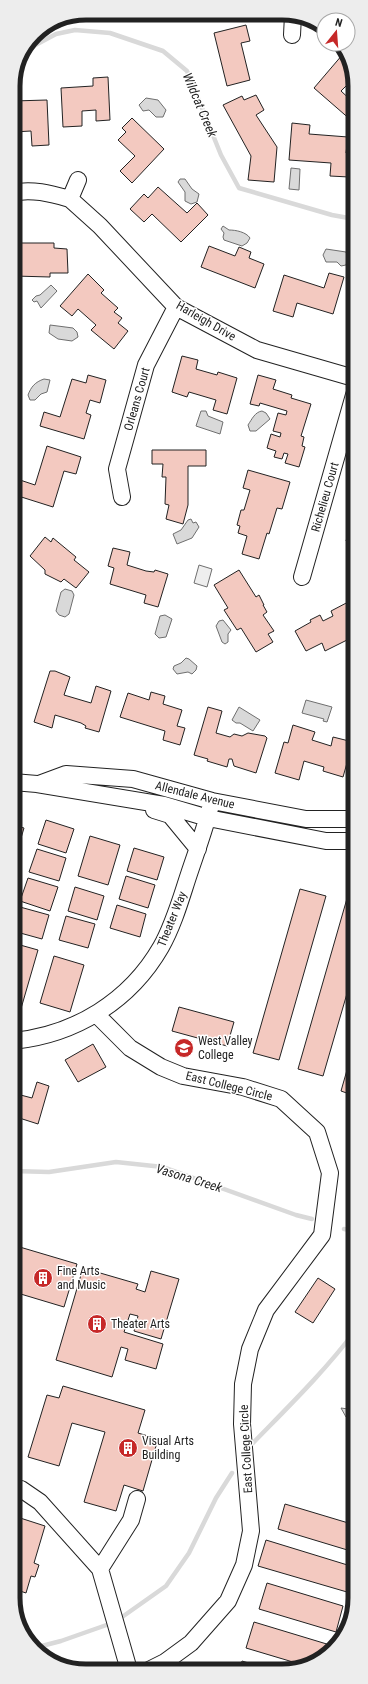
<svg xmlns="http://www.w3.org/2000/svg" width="368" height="1684" font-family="'Roboto Condensed',sans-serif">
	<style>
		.green { fill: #eee; stroke: #6f6f6f }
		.water { fill: #d9d9d9; stroke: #6f6f6f }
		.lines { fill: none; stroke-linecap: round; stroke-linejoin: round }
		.stream { stroke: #d9d9d9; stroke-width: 4.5 }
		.building { fill: #f3c9c0; stroke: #222 }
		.minor-casing { stroke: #222; stroke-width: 18 }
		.minor { stroke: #fff; stroke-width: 16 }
		.labels { text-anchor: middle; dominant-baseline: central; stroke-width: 3; stroke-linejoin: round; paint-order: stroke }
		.street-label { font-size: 12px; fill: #222; stroke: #fff }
		.poi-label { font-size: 12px; fill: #222; stroke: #fff; text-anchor: start }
		.water-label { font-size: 13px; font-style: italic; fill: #222; stroke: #fff }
		.rim { fill: none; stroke: #222; stroke-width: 5 }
	</style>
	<rect width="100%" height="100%" fill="#fff"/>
	<path class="green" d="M199 565 212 569 207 587 194 583Z"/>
	<path class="water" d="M146 98 158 100 166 110 163 117H156L149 110 143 111 139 105Z
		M291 168 300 169 299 190 289 189Z
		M180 179H185L192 189 199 194 197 202 191 204 185 201V192L178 182Z
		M223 226 229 230C236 230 246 232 250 238L247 243 242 246 224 240 223 237 224 233 221 229Z
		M326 249 346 252 348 258 346 265 341 266 337 262H326L323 255Z
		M51 285 57 291 41 308 37 301 34 302 32 300 36 296 40 295Z
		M50 325 73 328 77 332 78 337 72 341 58 339 49 333Z
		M44 379 50 380 47 392 41 394 35 400H30L28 395C31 387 35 382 44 379Z
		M201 411H206L208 416 223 422 220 434 196 426Z
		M262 411 266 413 270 419 256 431H250L248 425C252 419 255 412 262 411Z
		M191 519 193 523 196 522 199 527 192 538 177 544 173 534 181 530 188 520Z
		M65 589 72 591 74 595 69 614 65 617 59 615 56 611 61 592Z
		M165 615 172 619 166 637 159 638 155 634 160 616Z
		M223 620 231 630 228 634V642L225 644 222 642 216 626 219 621Z
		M186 658 189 659 197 666 196 670 192 674 188 672 177 674 173 669 174 666 181 663Z
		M306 700 332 707 327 722 323 721 324 719 302 713Z
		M239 707 260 720 253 731 240 723H236L232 720Z
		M341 1408 355 1410V1423L346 1417Z"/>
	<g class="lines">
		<path class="stream" d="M28 49 56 34 75 30 110 33 163 51 187 71 221 155 239 188 332 215 354 219
			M13 1171 49 1172 116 1162 163 1167 296 1215 312 1219
			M344 1229 355 1231
			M253 1443C288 1407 325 1371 355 1331
			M34 1648 61 1641 115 1622 166 1586 189 1553 216 1498 232 1473"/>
	</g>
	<path class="building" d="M246 25 250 41 241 43 250 80 227 86 214 33Z
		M343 54 345 56 354 76V90L347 85 341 91 354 103V118L352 121 314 88Z
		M108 77 110 120 96 121V110L82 111V126L63 127 61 88 93 86V78Z
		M256 95 264 110 256 115 277 147 274 182 248 180 251 156 223 105 242 96 244 100Z
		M47 100 49 145 32 146 31 131 13 132V101Z
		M132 118 164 149 132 183 120 171 135 156 118 140 126 132 122 128Z
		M292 123 310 125 309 134 348 137 346 153H351L349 177 330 176 331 163 289 160Z
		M158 187 187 213 197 203 208 215 181 242 152 214 144 222 130 209 144 194 148 198Z
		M13 243H54V248L67 249 68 273H50V277L14 276 13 279Z
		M209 246 235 256 239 247 251 252 249 258 264 264 255 288 201 267Z
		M329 273 344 277 333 314 297 303 293 317 273 311 284 275 324 288Z
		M88 274 104 290 101 293 118 308 114 312 122 318 118 323 128 331 114 349 91 330 96 325 78 309 72 316 60 306Z
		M354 315V334L349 332Z
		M182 356 198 360 196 369 217 375 218 372 237 378 227 414 213 410 216 400 189 392 187 397 172 392Z
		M88 375 106 380 100 403 90 400 86 413 91 415 84 439 40 426 44 412 60 417 72 379 86 383Z
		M258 375 276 380 273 389 292 395 291 398 311 404 301 436 304 437 302 446 305 447 299 467 285 463 288 454 284 453 282 459 274 457 276 451 267 448 271 434 280 437 281 433 273 431 278 413 286 415 287 411 260 403 259 406 250 404Z
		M47 446 81 457 76 474 64 471 53 507 15 495 20 480 35 485Z
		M152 450H206V466H188V505L183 524 166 519 169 505 165 504 166 477H162L163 464H152Z
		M248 470 290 482 282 509 277 508 269 534 267 533 259 559 242 554 247 536 238 533 240 526 237 525 241 510H244L250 490 243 488Z
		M355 499V574L348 572 353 553 349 552 351 542 346 541 351 524 352 519 349 518Z
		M45 537 51 542 53 538 76 557 74 560 89 572 76 588 64 579 61 582 45 574V570L30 556Z
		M113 548 130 552 127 565 146 571 154 572 155 570 168 574 158 607 144 603 146 595 110 584 114 568 108 566Z
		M239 570 256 597 259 595 264 605H263L267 612 263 615 274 631 268 634 273 642 256 652 241 628 237 630 224 610 228 608 214 585Z
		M352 600 355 605V636L325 651 322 643 306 651 295 631 311 622 310 620 320 615 323 621 333 616 331 611Z
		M50 671H55L70 677 64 695 91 703 96 686 111 691 99 732 85 728 86 726 81 723 55 715 52 728 34 722Z
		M151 692 165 696 163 704 182 710 177 726 185 728 180 745 163 740 165 731 120 717 128 693 149 700Z
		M208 707 222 711 216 733 230 737 234 734 242 736 248 733 265 736 267 738 256 773 234 766 232 759H229L227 767 207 761 208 759 194 755Z
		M13 710 19 712 13 733Z
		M293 725 315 732 312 740 331 746 333 737 353 742 343 777 323 771 324 767 304 761 299 780 275 773 284 742 288 743Z
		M46 820 74 829 66 853 38 844Z
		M13 825 24 828 13 865Z
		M90 836 120 845 108 885 78 876Z
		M134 848 164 857 157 880 127 871Z
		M37 849 66 858 59 881 29 872Z
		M126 876 155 885 148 908 119 899Z
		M28 878 58 887 50 911 20 901Z
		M75 887 104 896 97 920 68 911Z
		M300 889 326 896 279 1060 253 1053Z
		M348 895 355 897V966L323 1076 298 1069Z
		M117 905 146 914 140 937 110 928Z
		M20 907 49 915 42 939 13 931Z
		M66 916 95 924 88 948 59 940Z
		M13 943 38 950 20 1012 13 1010Z
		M54 956 84 965 70 1012 40 1003Z
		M179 1007 234 1022 227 1046 172 1031Z
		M355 1042V1096L341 1091Z
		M93 1044 106 1067 78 1082 65 1060Z
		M37 1082 49 1086 38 1124 13 1116V1093L32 1098Z
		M13 1245 77 1264 64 1307 14 1292Z
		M83 1268 138 1284 136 1289 145 1292 151 1271 179 1279 161 1339 134 1331 138 1316 130 1314 124 1332 163 1344 156 1369 125 1360 128 1349 121 1347 112 1377 56 1360Z
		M318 1278 335 1289 313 1323 295 1312Z
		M63 1386 145 1410 138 1433 158 1439 143 1491 124 1485 116 1511 84 1502 105 1432 72 1423 59 1466 28 1457 47 1395 59 1398Z
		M285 1504 355 1525 354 1552 278 1529Z
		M14 1516 45 1526 34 1563 39 1565 35 1577 31 1576 26 1593 14 1589Z
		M266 1540 354 1567 347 1592 258 1566Z
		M267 1583 343 1606 336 1632 259 1609Z
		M254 1622 330 1645 328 1652 303 1665 246 1648Z
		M242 1661 272 1670H239Z"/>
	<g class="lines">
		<g class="minor-casing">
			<path id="minor" d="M292 35 293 15
				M78 180 70 199 100 226 176 307 257 350 354 378
				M13 193C31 188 52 194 70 199
				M122 497 117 469 146 365 176 307
				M302 577 354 395
				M13 782 37 784 164 805 208 818 326 841H355
				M39 784 66 774 133 779 212 801 306 819H355
				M154 810 170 815 198 849
				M97 1015 130 1048 161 1067 183 1076 243 1087 281 1099 317 1132 330 1173 322 1235 266 1310 250 1349 243 1384 242 1424 251 1531 244 1565 228 1601 191 1643 165 1662 149 1670
				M13 1041C75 1035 130 1001 161 947 174 924 181 898 189 874 197 850 206 826 212 801
				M21 1489 40 1502 100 1569 129 1670
				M100 1569 131 1520 137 1499"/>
		</g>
		<use href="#minor" class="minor"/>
	</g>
	<defs>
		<g id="university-disc" transform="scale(1)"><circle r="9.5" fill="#c62828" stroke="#fff"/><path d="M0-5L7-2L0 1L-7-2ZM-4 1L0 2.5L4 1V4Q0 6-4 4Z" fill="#fff"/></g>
		<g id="building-disc" transform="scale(1)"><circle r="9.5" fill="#c62828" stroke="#fff"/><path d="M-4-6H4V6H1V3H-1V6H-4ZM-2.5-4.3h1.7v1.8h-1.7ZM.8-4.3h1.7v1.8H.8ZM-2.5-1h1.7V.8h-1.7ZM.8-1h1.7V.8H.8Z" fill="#fff"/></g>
	</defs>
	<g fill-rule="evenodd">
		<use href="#university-disc" x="184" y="1048"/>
		<use href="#building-disc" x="43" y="1278"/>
		<use href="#building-disc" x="97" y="1324"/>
		<use href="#building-disc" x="128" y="1448"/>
	</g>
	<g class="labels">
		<g class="street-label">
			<text transform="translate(206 321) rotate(30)">Harleigh Drive</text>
			<text transform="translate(137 399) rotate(-74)">Orleans Court</text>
			<text transform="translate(325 497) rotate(-74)">Richelieu Court</text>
			<text transform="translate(195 795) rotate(14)">Allendale Avenue</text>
			<text transform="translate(172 919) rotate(-68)">Theater Way</text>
			<text transform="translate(229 1086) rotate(14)">East College Circle</text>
			<text transform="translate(246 1449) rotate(-93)">East College Circle</text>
		</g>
		<g class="poi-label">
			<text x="198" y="1041">West Valley<tspan x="198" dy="14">College</tspan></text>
			<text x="57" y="1271">Fine Arts<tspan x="57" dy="14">and Music</tspan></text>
			<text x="111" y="1324">Theater Arts</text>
			<text x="142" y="1441">Visual Arts<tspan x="142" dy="14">Building</tspan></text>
		</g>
		<g class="water-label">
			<text transform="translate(200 105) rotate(67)">Wildcat Creek</text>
			<text transform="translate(189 1178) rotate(17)">Vasona Creek</text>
		</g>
	</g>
	<path d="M0 0H368V1684H0ZM86 20H282A66 66 0 0 1 348 86V1598A66 66 0 0 1 282 1664H86A66 66 0 0 1 20 1598V86A66 66 0 0 1 86 20Z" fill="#ededed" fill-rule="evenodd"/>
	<path class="rim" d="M86 20H282A66 66 0 0 1 348 86V1598A66 66 0 0 1 282 1664H86A66 66 0 0 1 20 1598V86A66 66 0 0 1 86 20Z"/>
	<g transform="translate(336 32) rotate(17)"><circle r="19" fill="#ffffff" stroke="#a7a7a7"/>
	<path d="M0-3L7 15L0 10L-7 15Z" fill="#c62828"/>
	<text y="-6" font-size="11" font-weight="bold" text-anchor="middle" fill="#222222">N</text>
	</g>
</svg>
